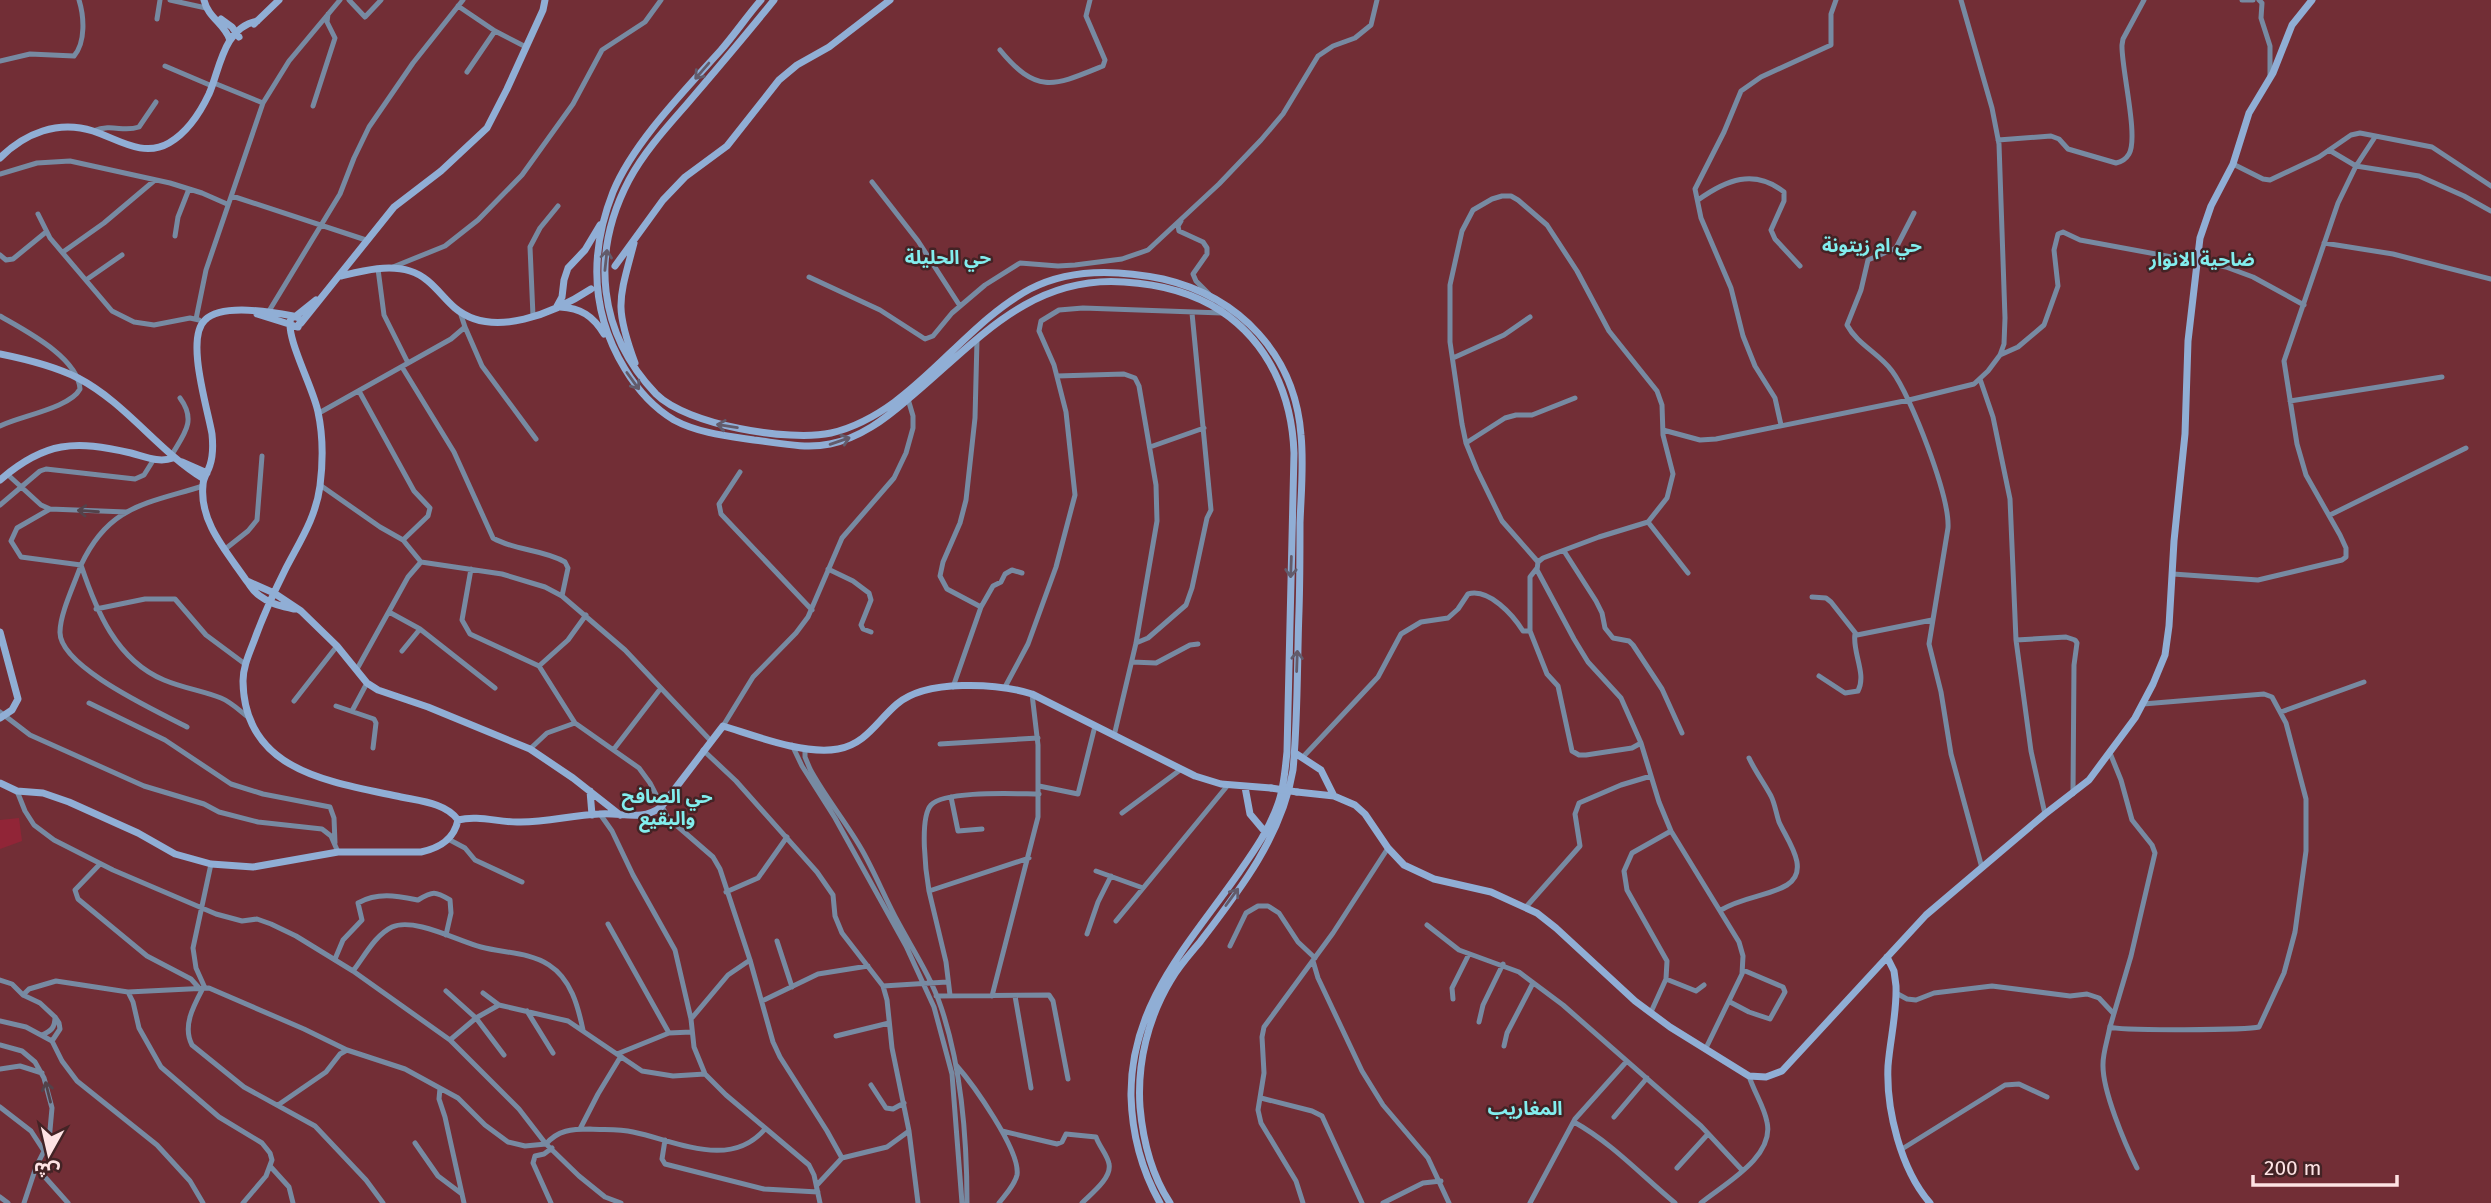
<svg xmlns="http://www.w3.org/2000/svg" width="2491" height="1203" font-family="'Fira Sans','Noto Sans Arabic',sans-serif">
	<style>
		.green { fill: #912537 }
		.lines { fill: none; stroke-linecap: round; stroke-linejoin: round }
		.street { stroke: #778aa2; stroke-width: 5 }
		.secondary { stroke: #90aed5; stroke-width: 7 }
		.secondary-bridge { stroke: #90aed5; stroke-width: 7 }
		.oneway { stroke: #625b6b }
		.oneway2 { stroke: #53424a }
		.labels { text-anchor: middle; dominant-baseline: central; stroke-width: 5; stroke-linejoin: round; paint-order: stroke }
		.neighbourhood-label { font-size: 19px; font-weight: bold; fill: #82eeee; stroke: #432325 }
	</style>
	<rect width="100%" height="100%" fill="#722e36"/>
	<path class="green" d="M19 818 22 841 0 849V820Z"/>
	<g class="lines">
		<path class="street" d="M170 0 206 8
			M349 0 365 17 381 0
			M2242 0H2253
			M2259 0 2262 3 2261 18 2270 46V78
			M458 6 495 31 526 47
			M157 19 160 0
			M1000 50C1037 95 1054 86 1103 66L1105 60 1086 16 1090 0
			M0 61 30 54 74 56C86 42 84 16 79 0
			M165 66 212 86
			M467 72 495 31
			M214 83 263 103
			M313 106 335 38 327 22 328 14
			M93 131C114 123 122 133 139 127L156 102
			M1998 140 2051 136 2059 139 2068 149 2116 163C2121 162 2126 159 2129 154 2139 137 2121 67 2122 45L2123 39 2144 0
			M2329 150 2356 166 2375 137
			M2233 164 2263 179 2270 180 2319 157 2351 135 2360 133 2432 147 2491 186
			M0 174 37 163 70 161 170 183 202 193 227 204
			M872 182 918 241 960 306
			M232 196 366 240
			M1698 200C1726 180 1754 168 1784 192V201L1771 230 1775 239 1800 266
			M1914 213 1896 248 1868 260 1861 290 1847 325C1857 344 1880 354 1892 371 1911 396 1950 497 1948 528L1929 644 1941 692 1951 754 1982 868
			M38 214 50 238 112 311 134 322 154 325 190 318 199 320
			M1181 221 1178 226 1179 231 1203 242 1207 248V254L1193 274 1196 281 1209 294
			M175 236 178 217 189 189
			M2324 243 2393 254 2491 279
			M63 252 104 223 155 180
			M0 255 6 260 13 259 46 232
			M393 267 445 246 478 220 522 175 573 104 602 50 645 22 661 0
			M378 269 384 315 408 363
			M809 277 880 310 925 339 933 336 952 313 985 285 1020 263 1058 266 1075 265 1122 259 1148 250 1219 184 1261 140 1283 114 1318 56 1333 46 1355 38 1371 25 1377 0
			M86 280 122 255
			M269 311 340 194 354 158 369 127 413 63 463 0
			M0 316C24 330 78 357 80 389 70 408 20 416 0 426
			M533 316 530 247 540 228 558 206
			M196 319 206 270 263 103 289 61 340 0
			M465 327 482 366 536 439
			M977 340 975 418 966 500 960 523 943 562 940 576 947 589 981 607
			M2000 355 2018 347 2044 325 2058 286 2054 250 2058 234 2063 232 2080 240 2226 267 2253 277 2304 305
			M1453 358 1504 335 1530 317
			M402 367 454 452 493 538C515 551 543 549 565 562L568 568 562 596
			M1057 376 1124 374 1135 378 1139 386 1156 485 1157 521 1136 643 1114 736
			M1980 379 1993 417 2010 499 2016 640 2031 751 2045 814
			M359 391 414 491 430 508 428 516 403 540
			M2290 401 2442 377
			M319 413 451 339 465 327 460 312
			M1781 425 1775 398 1755 366 1743 336 1731 288 1701 218 1695 189 1724 132 1741 91 1761 77 1831 45V14L1836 0
			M1663 430 1700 440 1716 439 1909 400 1974 384 1988 371 2000 355 2004 344 2005 318 1999 144 1992 108 1961 0
			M1466 443 1505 418 1516 415H1532L1575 398
			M1150 447 1204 428
			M171 456C184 434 197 421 180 398
			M740 472 719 504 721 514 812 610
			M7 474 41 505 50 509
			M320 485 380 527 403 540 421 562
			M203 486C146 504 109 505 81 565 96 610 116 660 164 680 183 688 203 691 221 698 231 702 240 711 248 717
			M0 505 40 471 46 469 135 479 144 475 154 459
			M126 512 50 509 17 528 11 541 21 557 81 565C75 583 60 613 60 632 59 667 159 712 187 727
			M2330 515 2466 448
			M1648 522 1688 573
			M224 550 248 531 257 520 262 456
			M1564 551 1596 601 1602 613 1605 628 1613 638 1629 641 1633 645 1662 689 1682 733
			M1538 562 1543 558 1599 537 1648 522 1667 498 1673 474 1663 435 1662 405 1657 391 1609 331 1577 271 1547 225 1518 200 1511 196H1502L1492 199 1473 210 1462 231 1450 285V342L1462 424 1466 443 1477 470 1502 521 1538 562 1537 570 1574 639 1588 662 1621 698 1641 743 1659 802 1671 831 1739 942 1743 956 1742 974 1706 1048
			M1537 568 1530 577V631L1547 674 1558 686 1572 751 1579 755H1586L1632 748 1641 743
			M471 569 462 620 470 634 539 666 575 723 639 768 650 783 668 818 713 857 720 869 750 960 773 1042 780 1057 827 1131 842 1158 817 1185
			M828 569 853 581 869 593 871 600 861 625 863 629 871 632
			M2173 574 2258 580 2342 560 2346 557V548L2340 535 2306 475 2297 444 2284 361 2338 203 2356 166 2419 176 2464 196 2491 211
			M1812 597 1826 598 1831 602 1857 635 1932 620
			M96 609 145 599H175L206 635 245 664
			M389 612 420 629 495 688
			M2016 640 2066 637 2075 640 2077 643 2074 665 2073 794
			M1136 643 1148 638 1186 605 1192 588 1207 518 1211 510 1192 313
			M402 651 420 629
			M1132 662 1156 663 1190 645 1198 644
			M539 666 568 640 586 615
			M357 669 408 577 421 562 502 574 545 587 562 596 625 650 710 740
			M1819 676 1845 693 1858 691C1867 674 1852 652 1855 634
			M953 687 981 607 993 586 1001 582 1005 574 1012 570 1022 573
			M1005 687 1028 644 1056 567 1075 495 1066 412 1054 365 1039 331 1041 321 1059 310 1083 308 1222 313
			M294 701 337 646
			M89 703 165 740 231 784 263 794 330 807 334 818 335 843
			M336 706 374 719 376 723 373 748
			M352 711 367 683
			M0 712 30 735 144 786 204 804 219 812 258 822 322 829 331 836 338 852
			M2281 712 2364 682
			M723 726 753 677 796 633 808 617 842 538 894 478 906 453 913 428V416L908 399
			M940 744 1038 738
			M792 745 802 766 835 818 906 946 934 1007 952 1074 962 1203
			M530 749 547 733 575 723
			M614 749 661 688
			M805 749V757L810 769C825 797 846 822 862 850 875 873 885 898 898 922 913 950 931 977 941 1007 962 1069 967 1138 967 1203
			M703 750 736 781 817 872 833 895 835 916 842 933 883 986 887 1000 892 1048 909 1131 887 1147 842 1158
			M2110 753 2121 780 2132 820 2152 845 2155 853 2131 956 2110 1027C2119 1031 2249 1030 2259 1027L2284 973 2295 932 2306 851V799L2286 723 2272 697 2264 694 2143 704
			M1302 758 1378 677 1401 634 1421 622 1448 618 1458 609 1468 594C1489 588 1513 615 1523 631H1530
			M1039 786 1078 794 1095 726
			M17 791 25 811 34 825 54 840 113 870 216 914 242 921 257 919 271 924 296 936 353 971 450 1040 519 1109 546 1144 579 1176 605 1197 621 1203
			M951 797 958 831 982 829
			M1122 813 1180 770
			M600 814 612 831 633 875 675 950 691 1019 694 1047 705 1074 726 1095 809 1165 814 1175 820 1203
			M448 839 465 848 475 860 522 882
			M100 864 75 890 78 899 147 956 191 979 199 988
			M1096 871 1143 888
			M929 891C926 874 919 818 931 805 945 790 1018 794 1039 794
			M726 892 758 878 787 837
			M1526 907 1580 846 1575 814 1579 803 1621 785 1651 776
			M1721 910C1742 897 1769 896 1787 885 1811 870 1787 840 1779 822 1776 813 1775 804 1771 796 1764 783 1755 771 1749 758
			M1116 921 1228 785
			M608 924 669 1033
			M1427 925 1459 950 1519 972 1563 1005 1701 1126 1742 1170
			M1087 934 1098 902 1111 876
			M777 941 792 987
			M1230 946 1246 913 1258 906H1268L1279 913 1298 942 1315 958
			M335 959 343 940 362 920 358 903C378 892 397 896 418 900 433 891 435 891 450 900L451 913 446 935
			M1313 961 1318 978 1362 1071 1383 1105 1428 1158 1449 1203
			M353 971C364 957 375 935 392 927 414 917 458 941 481 947 503 953 529 952 549 965 571 979 578 1006 583 1030
			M1666 979 1696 991 1704 985
			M0 980 12 984 23 995 40 1003 55 1017 59 1023 60 1029 52 1041
			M883 986 947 982
			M203 988C194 1005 182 1026 192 1045L244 1087 315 1126 366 1180 383 1203
			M205 988 196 968 193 948 211 864
			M446 991 476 1018 504 1055
			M128 992 133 1002 139 1028 161 1067 219 1117 262 1143 270 1153 272 1160 266 1176 243 1203
			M483 993 499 1005
			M1896 993 1907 999 1916 1000 1934 993 1992 986 2070 996 2087 994 2099 998 2113 1013
			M23 995 29 989 56 981 128 992 209 988 304 1029 347 1050 405 1069 458 1098 485 1125 508 1142 525 1146 546 1144C558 1130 572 1129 590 1129 604 1130 619 1129 633 1132 677 1141 730 1170 765 1129
			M950 995 946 962 929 891 1029 858
			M936 996 1049 995 1053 1001 1068 1079
			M992 996 1038 817V745L1032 694
			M1015 996 1031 1088
			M1453 999 1452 988 1469 954
			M762 1001 818 974 868 966
			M1730 1002 1749 1012 1770 1019 1785 992 1783 987 1743 970
			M527 1011 553 1053
			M1651 1012 1666 979 1667 961 1627 890 1624 871 1632 853 1671 831
			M691 1019 728 975 750 960
			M0 1021 26 1027 52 1041 62 1061 77 1081 157 1145 190 1181 203 1203
			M1479 1022 1483 1005 1503 964
			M2110 1026C2108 1039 2103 1052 2103 1064 2102 1090 2125 1144 2137 1168
			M42 1035C51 1031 55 1028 55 1017
			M836 1036 889 1023
			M450 1040 476 1018 499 1005 568 1021 642 1071 673 1076 705 1074
			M0 1045 22 1051 35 1062 44 1078 52 1108 49 1141 36 1167 24 1203
			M1504 1046 1507 1033 1533 983
			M617 1054 669 1033 691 1032
			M956 1065C972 1083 1021 1151 1017 1175 1015 1185 1005 1195 999 1203
			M0 1069 20 1066 42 1073
			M871 1085 886 1108 893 1109 904 1103
			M440 1088 439 1099 445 1117 464 1203
			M1261 1098 1312 1111 1322 1116 1362 1203
			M278 1105 326 1072 340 1054 347 1050
			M0 1107 31 1131 44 1151
			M1614 1117 1647 1078
			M1574 1122C1612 1143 1641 1175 1675 1203
			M580 1129 598 1094 621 1056
			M909 1131 918 1203
			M1002 1131 1057 1144 1062 1142 1066 1134 1096 1137C1099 1146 1108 1156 1109 1164 1112 1178 1091 1194 1082 1203
			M665 1140 662 1159 665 1164 764 1189 818 1192
			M415 1143 438 1176 462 1194
			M1902 1149 2005 1085 2019 1084 2047 1097
			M270 1166 289 1187 293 1203
			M36 1167 68 1203
			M1677 1168 1708 1134
			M0 1197 8 1203
			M551 1203 533 1163 535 1156 544 1154 552 1148
			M1303 1203 1296 1181 1261 1123 1258 1110 1264 1073 1262 1037 1264 1027 1333 933 1388 848
			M1383 1203 1423 1183 1441 1181
			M1530 1203 1575 1119 1627 1061
			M1701 1203C1724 1184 1775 1157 1767 1122 1764 1106 1754 1092 1749 1076"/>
		<path class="secondary" d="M204 0C208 18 224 23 230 40
			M761 0C747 16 735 34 721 50 685 90 633 143 613 192 589 253 591 313 625 369 637 389 654 408 674 420 698 433 727 436 754 440 779 443 805 449 830 444 860 438 885 419 907 400 975 344 1028 275 1124 282 1158 284 1192 292 1221 311 1269 343 1292 396 1294 453L1287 752C1285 770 1284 788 1278 804 1269 830 1254 851 1238 874 1189 944 1130 1004 1131 1096 1132 1134 1141 1169 1160 1203
			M774 0C746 35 716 70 687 104 666 128 644 152 629 180 590 254 598 333 656 394 687 425 789 442 831 433 912 414 959 327 1030 289 1070 268 1120 270 1163 279 1240 297 1295 355 1301 435 1304 464 1301 494 1300 523 1300 552 1300 581 1299 611 1297 664 1298 717 1293 770 1282 836 1240 890 1200 942 1190 954 1179 966 1171 980 1148 1018 1137 1063 1140 1107 1143 1141 1151 1174 1170 1203
			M221 19 232 27 239 37
			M254 24 279 0
			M0 158C25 133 58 120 93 131 118 139 143 158 169 143 188 132 200 113 209 94 220 69 223 28 257 21
			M634 243C619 300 614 306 635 363
			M615 266 663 200 685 177 727 146 779 80 797 65 829 47 890 0
			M341 276C362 271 388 264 410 271 430 277 440 295 455 308 493 340 556 312 591 289
			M560 307C581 308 593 316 604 334
			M556 308 562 297 564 280 568 268 585 250 600 225
			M257 314 289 324
			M293 316C272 312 222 303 205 320 185 338 208 410 212 434 213 444 213 456 210 465 208 472 203 478 203 485 199 522 227 552 246 580 251 586 253 592 260 596 270 604 282 606 294 609
			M296 316 316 300
			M301 323 394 207 441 171 487 128 507 89 543 10 545 0
			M0 354C25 359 54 366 78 378 126 403 158 451 204 479
			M182 462 207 473
			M0 480C45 441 75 440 131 453 146 457 159 463 173 458
			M247 581 274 593 301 611 337 646 367 683 378 690 428 707 530 749 573 778 620 815
			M0 632 18 699 12 710 0 718
			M1295 753 1321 770 1334 796
			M0 783 17 791 43 793 69 802 138 833 175 854 211 864 253 867 338 852H421C439 848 454 840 458 820 446 803 420 801 401 797 331 782 244 772 243 681 243 667 249 654 254 641 263 616 274 592 286 568 300 541 316 517 320 486 323 462 323 435 318 412 314 389 284 335 291 318L296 316 301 320 298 327 290 325
			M1245 787 1250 814 1266 833
			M590 791 592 815
			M1297 792 1334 796 1355 805 1365 814 1388 848 1404 865 1434 879 1491 892 1537 913 1556 928 1635 1001 1670 1027 1749 1076 1766 1077 1782 1071 1926 915 2045 814 2089 780 2135 718 2153 684 2165 655 2169 626 2174 541 2185 434 2188 341 2200 238 2211 206 2233 164 2249 113 2273 73 2292 25 2312 0
			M458 820C477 815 498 822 517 822 545 823 571 815 599 814 622 812 641 822 661 807L723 726C756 736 804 755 838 749 866 744 877 721 897 704 926 679 997 683 1032 694L1195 776 1221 784 1271 788
			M1887 957 1894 971 1896 986C1897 1013 1890 1040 1888 1066 1886 1110 1901 1170 1930 1203"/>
		<path class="secondary-bridge" d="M1271 788 1297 792"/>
	</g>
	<defs><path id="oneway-shaft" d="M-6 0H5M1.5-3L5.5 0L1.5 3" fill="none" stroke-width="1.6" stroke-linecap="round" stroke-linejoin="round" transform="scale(1.75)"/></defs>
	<g class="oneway">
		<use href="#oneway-shaft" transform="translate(702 71) rotate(131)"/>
		<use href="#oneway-shaft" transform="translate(606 260) rotate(-84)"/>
		<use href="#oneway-shaft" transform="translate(633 381) rotate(54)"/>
		<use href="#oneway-shaft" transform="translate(727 426) rotate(-171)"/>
		<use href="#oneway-shaft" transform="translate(840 441) rotate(-19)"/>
		<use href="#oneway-shaft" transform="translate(1291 567) rotate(92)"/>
		<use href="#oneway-shaft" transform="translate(1297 661) rotate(-88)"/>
		<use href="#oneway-shaft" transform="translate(1232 897) rotate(-54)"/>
	</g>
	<g class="oneway2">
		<use href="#oneway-shaft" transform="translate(88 511) rotate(-176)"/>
		<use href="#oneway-shaft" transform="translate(48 1092) rotate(-104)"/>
	</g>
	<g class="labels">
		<g class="neighbourhood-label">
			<text x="1872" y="245">حي ام زيتونة</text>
			<text x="948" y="257">حي الحليلة</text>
			<text x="2202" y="259">ضاحية الانوار</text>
			<text x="667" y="796">حي الصافح<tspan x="667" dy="22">والبقيع</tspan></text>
			<text x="1525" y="1108">المغاريب</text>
		</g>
	</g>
	<g transform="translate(49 1154) rotate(188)" stroke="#432325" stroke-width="5" paint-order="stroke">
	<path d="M0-5L12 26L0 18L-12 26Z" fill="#fee3e4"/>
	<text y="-10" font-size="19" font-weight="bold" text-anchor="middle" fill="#fee3e4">ش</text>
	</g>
	<path d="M2253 1175v10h144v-10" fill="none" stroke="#fee3e4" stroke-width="3.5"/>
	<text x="2264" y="1175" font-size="21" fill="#fee3e4" stroke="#432325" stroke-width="5" paint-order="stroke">200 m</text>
</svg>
